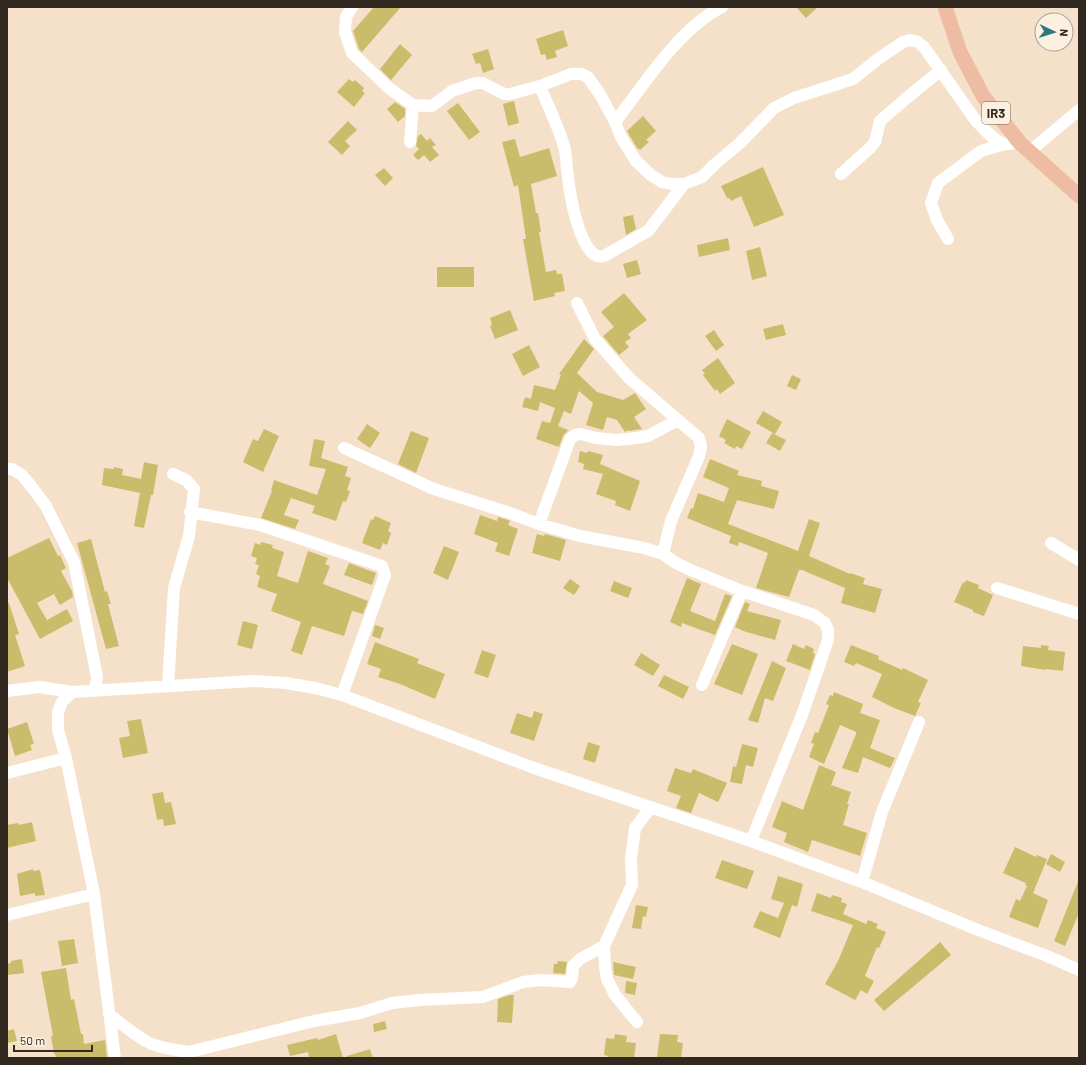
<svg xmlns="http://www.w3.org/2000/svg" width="1086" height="1065" font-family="Barlow,sans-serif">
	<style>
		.building { fill: #cbbc6b }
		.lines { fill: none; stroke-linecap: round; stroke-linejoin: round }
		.minor { stroke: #fff; stroke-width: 12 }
		.major { stroke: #eebba3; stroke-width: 15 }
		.labels { text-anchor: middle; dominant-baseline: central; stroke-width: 4; stroke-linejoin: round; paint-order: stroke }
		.shield { fill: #fcf0e1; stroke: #6e655a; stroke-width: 1 }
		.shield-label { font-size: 13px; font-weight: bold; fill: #312920 }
	</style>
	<rect width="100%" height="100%" fill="#f5e1c9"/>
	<path class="building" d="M374 7H401L362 52 359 49 353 31Z
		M796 7H818L806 18Z
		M563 30 568 46 555 51 557 57 547 60 545 54 541 55 536 39Z
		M400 44 412 55 391 80 380 69Z
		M488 49 494 69 483 73 480 63 476 64 472 54Z
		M349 79 353 82 355 80 364 88 362 91 365 93 354 107 337 92Z
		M514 101 519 123 508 126 503 104Z
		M395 102 405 109V116L398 122 387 109Z
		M458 103 480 132 469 140 447 111Z
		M643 116 656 131 646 140 649 142 640 150 637 148 627 131Z
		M348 121 357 130 345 141 350 146 342 155 328 142Z
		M421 134 427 141 430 138 436 145 432 147 439 155 430 162 424 155 418 160 413 155 419 149 416 146 418 136Z
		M515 139 520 157 549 148 557 176 531 184 536 213H538L541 232H539L546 272 556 270 557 274H562L565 291 554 293 555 296 534 301 523 239H526L518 185 514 187 502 142Z
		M763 167 784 215 754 227 741 196 731 201 729 198H727L721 186Z
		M384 168 393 178 385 186 375 175Z
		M633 215 636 229 626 235 623 217Z
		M728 238 730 250 699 257 697 245Z
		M760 247 767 276 752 280 746 251Z
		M637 260 641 274 627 278 623 264Z
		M437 267H474V287H437Z
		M624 293 647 320 628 334 631 338 625 342 629 347 619 355 603 336 614 327 601 312Z
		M510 310 518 330 495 339 490 326 492 325 490 318Z
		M783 324 786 335 766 340 763 329Z
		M714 330 724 345 716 351 705 336Z
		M584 339 594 349 577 373 597 392 623 400 635 393 646 409 634 417 642 429 629 431 628 430 625 432 617 420 607 417 603 430 586 425 593 403 579 391 571 414 564 411 558 426 568 430 563 436 559 447 536 439 542 421 550 423 555 408 540 402 538 411 522 407 525 397 531 399 534 385 555 390 561 375 559 374Z
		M529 345 540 367 523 376 512 354Z
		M718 358 735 383 720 394 717 389 715 391 703 375 705 374 702 370Z
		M792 375 801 379 796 390 787 386Z
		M763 411 782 422 775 434 756 423Z
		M727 419 751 432 742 449 736 446 735 449 724 443 726 440 719 436Z
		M367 424 380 433 370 448 357 439Z
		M264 429 279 436 263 472 243 462 253 439 258 441Z
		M411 431 429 438 416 473 398 464Z
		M772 433 786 440 780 451 766 443Z
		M314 439 325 441 321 458 348 467 345 476 351 478 347 490 350 491 346 502 343 501 336 521 312 513 315 506 291 498 284 515 299 520 295 529 261 518 272 491H271L274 480 317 495 326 469 309 466Z
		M580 451 587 453 588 451 603 455 600 464 640 481 630 511 615 505 616 501 596 494 603 474 583 469 584 464 578 462Z
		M710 459 739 471 737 475 762 481 761 486 779 491 774 509 737 500 728 524 798 551 809 519 820 523 809 556 850 574V573L865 578 863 584 882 589 875 613 841 603 845 588 802 570H799L789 597 756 588 768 553 739 542 738 546 729 543 731 536 687 518 691 508 693 509 698 493 724 502 729 488 703 477Z
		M144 462 158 465 153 495H151L144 528 134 526 140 493 102 485 104 468 114 469V467L123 469 122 475 141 479Z
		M480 515 497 521 498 517 508 520 510 521 508 525 518 529 509 556 495 551 498 543 474 534Z
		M375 516 391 523 388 531 391 533 387 545 383 543 380 550 362 543 371 519 373 520Z
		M537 534 544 536 545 534 566 540 560 561 532 553Z
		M49 538 58 556 60 555 66 568 61 571 72 591 73 597 60 605 54 594 37 603 47 620 67 609 73 621 40 639 7 578V558Z
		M91 539 105 592 107 591 111 604H108L119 646 106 649 77 543Z
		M261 542 273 545 272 548 284 552 277 576 298 583 308 551 328 558 325 564 330 566 323 584 368 601 363 614 352 611 344 636 312 626 302 655 291 651 301 622 271 611 277 594 257 587 260 576 256 574 259 565 255 564 257 558 251 556 255 543 260 545Z
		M444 546 459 552 448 580 433 573Z
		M349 563 376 573 372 585 344 575Z
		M687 578 701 584 690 611 715 621 725 594 732 596 715 635 682 623 681 627 670 622Z
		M570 579 580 586 574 595 563 588Z
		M966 580 979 585 978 588 993 595 984 616 973 612V610L954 602 963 582 965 583Z
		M614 581 632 588 628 598 610 591Z
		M745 602 750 604 747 611 781 620 775 640 743 631 735 627Z
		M7 603H9L19 634 15 635 25 666 7 672Z
		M243 621 258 625 252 649 237 645Z
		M375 625 384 628 380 639 372 636Z
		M375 642 419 659 417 663 445 674 435 699 400 684 378 677 381 669 367 664Z
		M732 644 758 654 742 695 714 684Z
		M793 644 804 649 806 645 814 649 813 653 815 654 810 670 786 661Z
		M851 645 879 656 878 659 902 670 903 668 928 680 918 702 921 703 915 716 894 708 872 697 882 674 856 663 854 666 844 662Z
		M1041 645 1049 646 1048 650 1065 652 1063 671 1045 669V670L1021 666 1023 646 1041 648Z
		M482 650 496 655 488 678 474 673Z
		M641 653 660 665 653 676 634 665Z
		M772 661 786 668 773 701 765 698 758 723 748 720Z
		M664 675 689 687 683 699 658 686Z
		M834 692 863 704 860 713 880 720 870 748 895 758 890 768 863 757 858 773 842 768 856 734V732L840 725 824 764 809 757 814 744 811 743 815 732 818 733 829 705 826 704 830 695 833 696Z
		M534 711 543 714 534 741 510 733 517 713 532 718Z
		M141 719 148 753 123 758 119 738 130 736 127 721Z
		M27 722 34 744 30 745 32 750 15 756 7 729Z
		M588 742 600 746 595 763 583 759Z
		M742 744 758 748 753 767 746 765 742 784 730 782 733 766 736 767Z
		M819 765 836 772 831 785 851 792 847 804H849L843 825 867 833 860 856 812 840 808 852 784 842 787 833 772 827 782 801 803 810Z
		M675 768 691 773 693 769 727 783 718 802 699 793 691 813 676 808 681 796 667 791Z
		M163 792 165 803 171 802 176 824 164 826 163 819 157 820 152 794Z
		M32 822 36 841 7 848V825L18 823 19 825Z
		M1015 847 1036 857 1037 855 1047 859 1033 893 1048 900 1038 928 1009 917 1016 899 1020 901 1027 886 1025 885 1026 883 1003 873Z
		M1051 854 1065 862 1060 872 1046 864Z
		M722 860 754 871 747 889 715 878Z
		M33 869V871L40 870 45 895 35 896V893L20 896 17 874Z
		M778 876 803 884 797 907 792 905 780 938 753 927 760 911 778 918 784 903 771 899Z
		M1079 879V913L1065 946 1054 941Z
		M817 893 831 898 832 895 842 898 841 902 847 904 843 914 866 924 868 920 878 924 876 928 886 932 879 948 877 947 865 976 874 981 867 994 861 990 855 1000 825 984 838 961 853 925 811 911Z
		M636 905 648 907 646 917 643 916 641 929 632 928Z
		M74 939 78 963 62 966 58 941Z
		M940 942 951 955 884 1011 874 1000Z
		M22 959 24 973 7 975V964L11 963V961Z
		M558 961 567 962 565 974 553 973 554 964H557Z
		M613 962 636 967 633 979 614 975Z
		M66 968 71 1000 74 999 81 1034H83L84 1044 105 1040 107 1058H56L55 1054H54L51 1036H53L41 972Z
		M626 981 637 983 635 995 625 993Z
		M510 995H514L512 1023 497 1022 498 999Z
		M385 1021 387 1029 374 1032 373 1024Z
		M14 1029 17 1041 7 1043V1031Z
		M336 1034 343 1058H309L308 1052 290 1056 287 1045 317 1038 318 1040Z
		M615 1034 627 1036 626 1042 636 1043 634 1058H608V1056L604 1055 606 1038 614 1039Z
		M660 1034 678 1035 677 1042 683 1043 681 1058H657Z
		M370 1049 373 1058H348L347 1056Z"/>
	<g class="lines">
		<path class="minor" d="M352 7 346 17 345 32 352 53 390 89 413 105 432 106 452 91 476 83H483L504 94H510L540 86 571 74H581L588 77 601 96 615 122 621 137 636 161 651 175 662 182 671 184H684L702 177 715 164 740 143 774 108 794 98 853 79 878 59 903 42 910 40 918 42 924 47 976 121C984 128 995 144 1007 144 1011 144 1015 143 1020 143
			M540 86C548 106 558 126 564 146 567 156 566 166 568 176 569 193 581 263 604 256L648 231 684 184
			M615 122C644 85 679 28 722 7
			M410 142 413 105
			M1029 152 1079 110
			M841 174 870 148 875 142 880 121 909 96 941 70
			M948 239 937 220 931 203 938 183 981 151 1005 144
			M577 303 595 339 629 378 699 438 701 446 699 456 671 521 663 554
			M344 448 434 489 510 513 539 524 580 536 644 548 663 554 676 563 693 571 742 591 814 615 825 623 828 630V640L802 715 751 841
			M7 469H12L22 475 34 490 46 506 74 562 97 677 95 691
			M190 512 260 525 382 566 385 575 342 695
			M539 524 570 439 575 435 581 434 596 438 617 440 637 438 648 436 678 420
			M1051 543 1079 560
			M997 588 1079 614
			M702 685 742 591
			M168 686 174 588 189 536 194 489 186 480 173 474
			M7 691 39 687 72 692
			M7 773 66 758
			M862 882 882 812 919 722
			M94 894 115 1058
			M7 915 94 894 66 758 58 730V712L62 702 72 692 253 681 286 683 315 688 342 695 534 768 751 841 862 882 978 930 1047 956 1079 970
			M109 1014C122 1024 136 1037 152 1044 164 1049 176 1050 189 1052L314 1021 360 1013 392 1003 420 1000 483 997 523 982 541 980 570 982 572 978 573 966 580 959 604 946
			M637 1022 615 995 607 979 605 967 604 946 632 885 631 859 635 828 651 807"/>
		<path class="major" d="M945 7 960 52 983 96 1020 143 1079 196"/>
	</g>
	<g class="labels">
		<rect class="shield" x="982" y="102" width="28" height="22" rx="3"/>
		<g class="shield-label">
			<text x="996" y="113">IR3</text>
		</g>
	</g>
	<rect width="1086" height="1065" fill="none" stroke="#312920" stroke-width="16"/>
	<g transform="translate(1054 32) rotate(94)"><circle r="19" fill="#fcf0e1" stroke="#aba094"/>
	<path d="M0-3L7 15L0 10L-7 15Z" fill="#2f787f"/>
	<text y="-6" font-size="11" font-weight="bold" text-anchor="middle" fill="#312920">N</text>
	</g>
	<path d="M14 1045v6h78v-6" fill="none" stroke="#312920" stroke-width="2"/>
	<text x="20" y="1045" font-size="12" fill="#312920" stroke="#fcf0e1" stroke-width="3" paint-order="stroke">50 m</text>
</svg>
